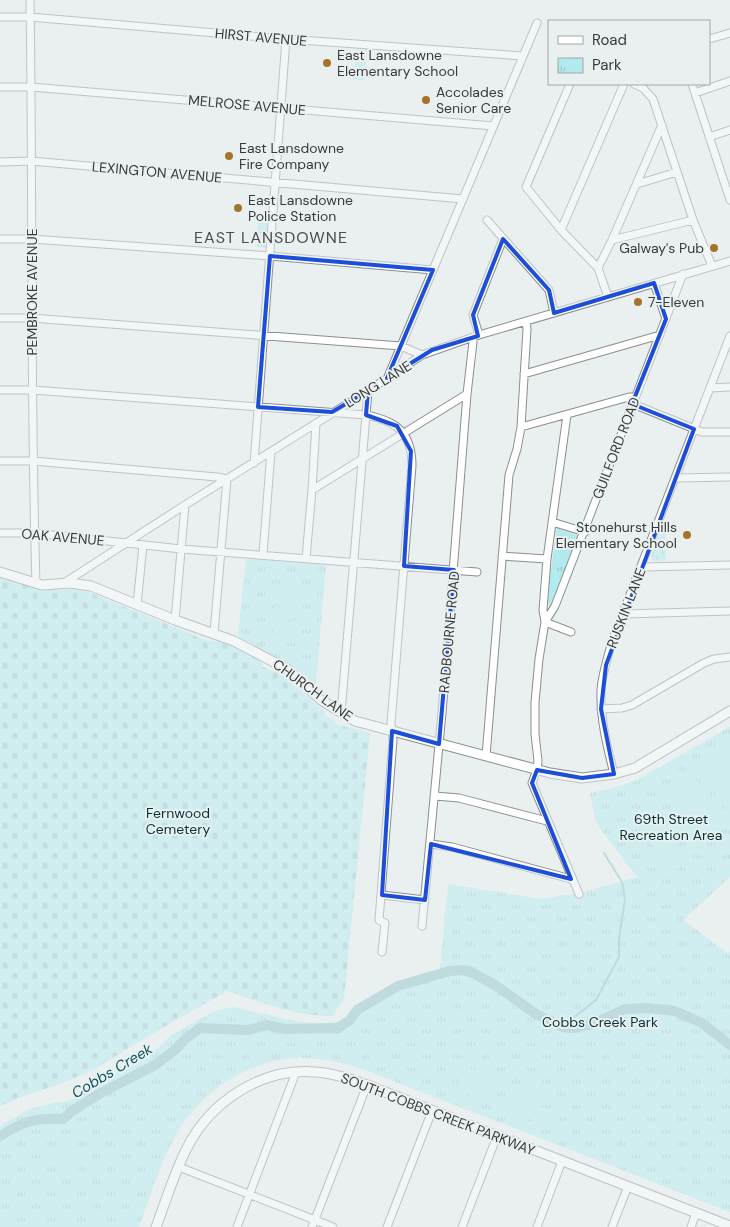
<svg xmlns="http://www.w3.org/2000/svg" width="730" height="1227" font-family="'DM Sans',sans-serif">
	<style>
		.grass { fill: url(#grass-dots) }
		.cemetery { fill: url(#cemetery-stones) }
		.park { fill: url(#park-tufts) }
		.pitch { fill: #b2eaee }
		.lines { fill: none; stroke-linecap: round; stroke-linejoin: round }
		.stream { stroke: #8dc4c8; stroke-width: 2 }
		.river { stroke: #8dc4c8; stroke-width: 10 }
		.minor-casing { stroke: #8a8f90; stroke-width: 9 }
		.major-casing { stroke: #8a8f90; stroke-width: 11 }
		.minor { stroke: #fff; stroke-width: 7 }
		.major { stroke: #fff; stroke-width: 9 }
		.marked { fill: none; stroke: #1d4ed8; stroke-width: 4; stroke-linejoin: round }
		.poi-dot { fill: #a5742a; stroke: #eaeff0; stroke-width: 2 }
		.labels { text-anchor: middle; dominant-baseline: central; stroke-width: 4; stroke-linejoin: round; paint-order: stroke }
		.street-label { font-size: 14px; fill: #383a3b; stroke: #eaeff0 }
		.poi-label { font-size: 14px; fill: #383a3b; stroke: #eaeff0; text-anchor: start }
		.park-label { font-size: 14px; fill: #003539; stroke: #eaeff0 }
		.water-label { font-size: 15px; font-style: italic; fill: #09595f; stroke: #eaeff0 }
		.quarter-label { font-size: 16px; letter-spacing: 1px; fill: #484c4c; stroke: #eaeff0 }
	</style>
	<defs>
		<pattern id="grass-dots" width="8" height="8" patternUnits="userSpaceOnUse" patternTransform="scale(1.25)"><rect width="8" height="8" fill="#b2eaee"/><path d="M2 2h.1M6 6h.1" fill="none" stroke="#9ac9cd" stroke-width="1.8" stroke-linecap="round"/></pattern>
		<pattern id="cemetery-stones" width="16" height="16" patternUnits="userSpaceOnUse" patternTransform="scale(1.25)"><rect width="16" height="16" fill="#b2eaee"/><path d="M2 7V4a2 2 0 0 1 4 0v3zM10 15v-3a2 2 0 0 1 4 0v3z" fill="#9ac9cd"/></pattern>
		<pattern id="park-tufts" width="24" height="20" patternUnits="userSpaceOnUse" patternTransform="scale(1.25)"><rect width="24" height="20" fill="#b2eaee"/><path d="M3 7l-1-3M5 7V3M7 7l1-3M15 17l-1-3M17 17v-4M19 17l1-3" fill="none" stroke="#9ac9cd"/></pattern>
	</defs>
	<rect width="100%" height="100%" fill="#eaeff0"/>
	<path class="grass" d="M665 521 666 561H652L651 556Z"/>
	<path class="cemetery" d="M0 576 36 588 49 590 81 589 206 640 228 643 262 660 261 666 284 676 325 712V716L333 720 336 724 370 733 344 999 332 1016C296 1016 261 1002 227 991L162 1028 93 1070 60 1084 21 1097 0 1106Z"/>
	<path class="park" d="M358 46 367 47 364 80 352 79Z
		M258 216 268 217 266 248 257 247Z
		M557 528 579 536 553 605 546 603Z
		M246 559 326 565 316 685 291 665 238 636Z
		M730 727V877L683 920 727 953 730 952V1212L360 1068C342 1063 323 1058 304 1058 252 1057 201 1090 176 1135 160 1163 150 1196 139 1227H0V1126L30 1109 54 1103 70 1101 110 1076 148 1058 171 1035 211 1013 223 1009 234 1007 289 1020 318 1024 341 1021 349 1017 368 1000 408 979 427 972 440 970 448 884 540 899 580 893 637 877 596 823 590 793 614 788 637 780Z"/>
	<path class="pitch" d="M276 591 297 593 296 605 275 604Z
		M275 606 295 608 294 620 274 618Z
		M274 621 294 623 293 635 273 633Z
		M730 741V814L700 761Z
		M688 777 696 780 699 787 698 795 707 790 721 816 674 846 684 855C681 869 674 868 670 878H664C662 870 654 865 653 857L657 853 642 830 681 806C670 800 666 796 669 783L679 778Z
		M465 1067 494 1078 485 1101 456 1090Z
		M510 1083 538 1093 534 1104 561 1114 555 1129 501 1108Z
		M70 1145 77 1162 72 1168C62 1170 56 1168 54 1157L56 1152Z"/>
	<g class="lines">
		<path class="stream" d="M560 1025 569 1021 596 1000 619 957V939L625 899 622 882 604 853"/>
		<path class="river" d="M0 1136C24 1121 35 1118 63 1119L72 1111 99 1094 155 1065 175 1050 185 1039 200 1028 248 1030 267 1025 285 1029 338 1028 350 1020 357 1010 398 986 450 971 462 970 471 972 495 985 536 1014 563 1027 572 1028 593 1024 625 1009 647 1008 675 1011 702 1023 730 1045"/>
		<g class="minor-casing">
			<path id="minor" d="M30 0C33 195 30 389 36 584
				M0 17H30L286 39 523 56
				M709 39 730 33
				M570 84 526 187 561 230 598 268 608 297
				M634 84 643 88 653 99 693 220 712 266
				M692 84 730 200
				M0 87H31L493 126
				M695 93 730 81
				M709 137 730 130
				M0 162 31 161 463 199
				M637 184 677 172
				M487 220 549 290 554 313
				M561 230 624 84
				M0 239H32L270 256 433 270
				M612 240 693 220
				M598 268 612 240 662 125
				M654 283 666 319
				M0 318H31L401 346 422 355
				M479 335 473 315 503 239
				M524 374 660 335
				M387 379 537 23
				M710 388 730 387
				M0 390H33L366 415C397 421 412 433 412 466L391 723 393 740 379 920 385 923 382 952
				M567 415 547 559 543 610 545 622 571 632
				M521 427 629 397H632L638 406 702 432H730
				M0 461H33L217 477 227 479 214 633
				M254 463 286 39
				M676 478 730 477
				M312 490 467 394
				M552 522 585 532
				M0 533H35L181 549 477 572
				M263 554 271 452
				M502 556 547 559
				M306 558 312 490 316 423
				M642 567 730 565
				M64 583 185 505 368 391 422 355 479 335 730 261
				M137 605 143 545
				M623 614 730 611
				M175 620 185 505
				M601 709 622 708 632 705 704 663 714 659 730 657
				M341 713 368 391
				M486 756 509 475 517 449 521 427 527 329 526 322
				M614 774C607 746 600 719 601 690 602 674 608 657 612 641L730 336
				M435 796 459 798 547 821
				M431 844 452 847 571 879
				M579 894 532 783 537 770 538 761 535 734V702L539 659 545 622 555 606 683 274
				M382 895 425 900
				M422 926 442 713 467 394 473 342 472 338
				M179 1167 333 1227
				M237 1227 296 1072
				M312 1227 367 1085
				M387 1227 432 1111
				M462 1227 497 1136
				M537 1227 562 1161
				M612 1227 628 1186
				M691 1227 696 1213"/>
		</g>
		<g class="major-casing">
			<path id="major" d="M0 572 42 585 70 583 91 586 175 620 234 641 287 669 321 700 355 721 550 773 582 778 614 774 635 768 730 711
				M156 1227C166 1201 174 1173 187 1148 210 1102 262 1067 315 1072 333 1073 350 1079 367 1085L730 1226"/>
		</g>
		<use href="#minor" class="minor"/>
		<use href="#major" class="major"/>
	</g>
	<path d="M0 0H730V1227H0ZM503 239 549 290 554 313 654 283 666 319 632 404 694 429 606 665 601 709 614 774 582 778 537 770 532 783 571 879 431 844 425 900 382 895 392 731 439 744 454 570 404 566 411 451 397 426 366 415 368 391 332 412 258 407 270 256 433 270 387 378 432 350 478 336 473 315Z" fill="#eaeff0" fill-opacity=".55" fill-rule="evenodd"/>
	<path class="marked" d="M503 239 549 290 554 313 654 283 666 319 632 404 694 429 606 665 601 709 614 774 582 778 537 770 532 783 571 879 431 844 425 900 382 895 392 731 439 744 454 570 404 566 411 451 397 426 366 415 368 391 332 412 258 407 270 256 433 270 387 378 432 350 478 336 473 315Z"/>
	<g class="poi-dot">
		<circle cx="327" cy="63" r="5"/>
		<circle cx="426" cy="100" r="5"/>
		<circle cx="229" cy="156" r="5"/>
		<circle cx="238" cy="208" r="5"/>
		<circle cx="714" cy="248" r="5"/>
		<circle cx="638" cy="302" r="5"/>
		<circle cx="687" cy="535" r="5"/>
	</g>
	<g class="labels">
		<g class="street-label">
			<text transform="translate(261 37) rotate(5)">HIRST AVENUE</text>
			<text transform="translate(247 105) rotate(5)">MELROSE AVENUE</text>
			<text transform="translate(157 172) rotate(5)">LEXINGTON AVENUE</text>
			<text transform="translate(32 292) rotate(-90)">PEMBROKE AVENUE</text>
			<text transform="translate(378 384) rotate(-32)">LONG LANE</text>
			<text transform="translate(616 448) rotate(-69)">GUILFORD ROAD</text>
			<text transform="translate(63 537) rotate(5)">OAK AVENUE</text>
			<text transform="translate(626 608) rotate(-69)">RUSKIN LANE</text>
			<text transform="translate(449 632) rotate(-85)">RADBOURNE ROAD</text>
			<text transform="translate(313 690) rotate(36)">CHURCH LANE</text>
			<text transform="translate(438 1114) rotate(21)">SOUTH COBBS CREEK PARKWAY</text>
		</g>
		<g class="poi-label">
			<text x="337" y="55">East Lansdowne<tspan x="337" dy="16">Elementary School</tspan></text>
			<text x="436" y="92">Accolades<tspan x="436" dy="16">Senior Care</tspan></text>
			<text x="239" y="148">East Lansdowne<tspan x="239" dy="16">Fire Company</tspan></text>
			<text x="248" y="200">East Lansdowne<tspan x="248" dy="16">Police Station</tspan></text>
			<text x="704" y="248" text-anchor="end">Galway's Pub</text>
			<text x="648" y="302">7-Eleven</text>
			<text x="677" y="527" text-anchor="end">Stonehurst Hills<tspan x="677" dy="16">Elementary School</tspan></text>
		</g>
		<g class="park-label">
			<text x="178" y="813">Fernwood<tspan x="178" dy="16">Cemetery</tspan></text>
			<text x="671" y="819">69th Street<tspan x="671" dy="16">Recreation Area</tspan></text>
			<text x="600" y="1022">Cobbs Creek Park</text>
		</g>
		<g class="water-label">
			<text transform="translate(112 1071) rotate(-31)">Cobbs Creek</text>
		</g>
		<g class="quarter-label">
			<text x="271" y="237">EAST LANSDOWNE</text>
		</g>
	</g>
	<rect x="548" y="20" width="162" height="65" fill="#eaeff0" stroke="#a3a7a8"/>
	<rect x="558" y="36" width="25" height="8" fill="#ffffff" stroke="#a3a7a8"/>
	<text x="592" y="45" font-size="15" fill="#383a3b">Road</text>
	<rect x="558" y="58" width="25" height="15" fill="url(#park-tufts)" stroke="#a3a7a8"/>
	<text x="592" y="70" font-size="15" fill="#383a3b">Park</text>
</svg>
